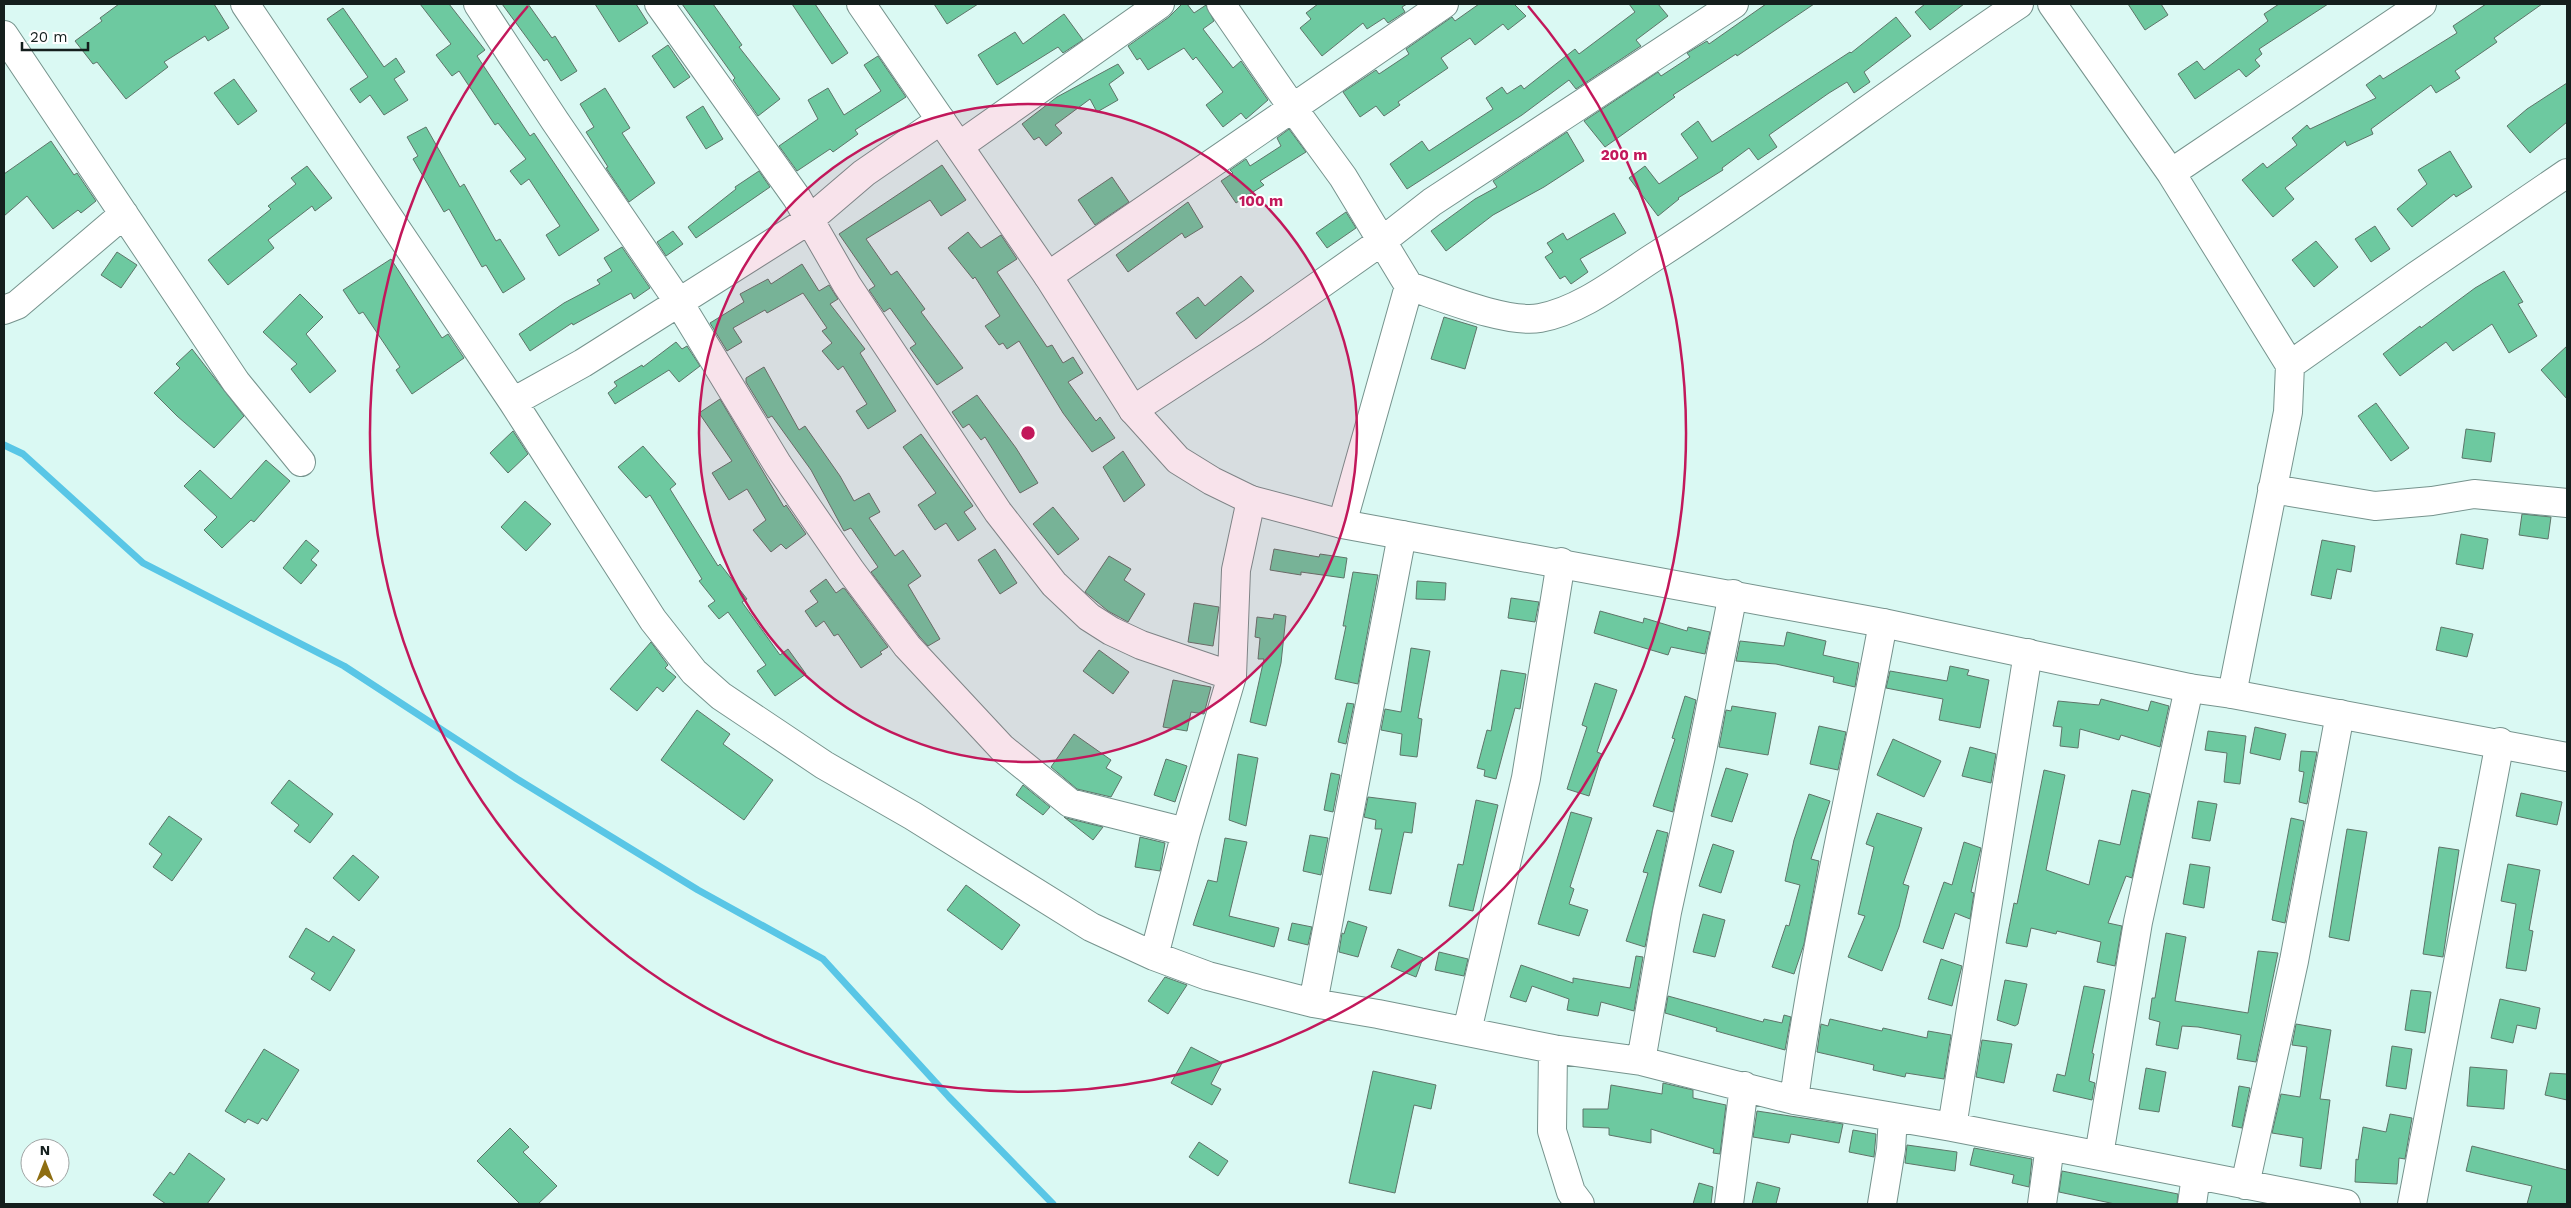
<svg xmlns="http://www.w3.org/2000/svg" width="2571" height="1208" font-family="'Work Sans',sans-serif">
	<style>
		.lines { fill: none; stroke-linecap: round; stroke-linejoin: round }
		.stream { stroke: #59c6e6; stroke-width: 7 }
		.building { fill: #6dc9a0; stroke: #5e7569 }
		.minor-casing { stroke: #76938d; stroke-width: 30 }
		.major-casing { stroke: #76938d; stroke-width: 30 }
		.minor { stroke: #fff; stroke-width: 28 }
		.major { stroke: #fff; stroke-width: 28 }
		.ring { fill: none; stroke: #c2185b; stroke-width: 2.5 }
		.centre { fill: #c2185b; stroke: #fff; stroke-width: 2.5 }
		.ring-label { font-size: 15px; text-anchor: middle; font-weight: bold; fill: #c2185b; stroke: #fff; stroke-width: 4; stroke-linejoin: round; paint-order: stroke }
	</style>
	<rect width="100%" height="100%" fill="#daf9f3"/>
	<g class="lines">
		<path class="stream" d="M4 445 23 454 143 563 344 666 517 779 698 890 823 959 949 1097 1053 1204"/>
	</g>
	<path class="building" d="M119 4H214L229 28 208 41 205 36 164 62 168 67 126 99 97 62 93 64 75 41 102 21 100 18Z
		M420 4H449L485 50 477 56 530 136 534 133 599 230 559 256 546 235 560 226 529 179 521 185 510 171 526 159 498 123 495 125 459 71 452 76 436 55 451 44Z
		M502 4H528L552 38 555 36 577 71 561 81 547 59 544 61Z
		M595 4H636L648 23 619 42Z
		M682 4H713L742 45 739 47 780 99 758 116 733 80 735 78Z
		M792 4H815L848 53 832 64Z
		M934 4H978L947 24Z
		M1182 4H1187L1194 13 1206 5 1214 21 1203 29 1233 68 1241 61 1268 100 1246 119 1241 113 1223 127 1206 105 1223 92 1196 57 1193 60 1184 48 1148 70 1140 58 1137 60 1128 46 1169 17Z
		M1318 4H1407L1402 7 1405 12 1388 23 1384 18 1367 29 1363 23 1322 56 1300 28 1311 19 1306 13Z
		M1479 4H1514L1526 16 1508 30 1503 24 1475 45 1470 38 1441 58 1448 68 1398 102 1400 105 1384 116 1376 106 1360 117 1343 92 1376 70 1379 74 1409 54 1406 49 1452 17 1455 21Z
		M1629 4H1658L1668 16 1636 40 1641 46 1576 89 1569 80 1522 115 1407 189 1390 164 1422 141 1429 151 1493 109 1486 98 1502 87 1507 94 1521 85 1524 89 1575 49 1579 54 1635 12Z
		M1766 4H1814L1737 56 1736 54 1673 95 1675 97 1605 147 1584 121 1658 72 1661 76 1690 57 1687 53 1707 41 1709 44Z
		M1925 4H1964L1930 30 1915 12Z
		M2128 4H2161L2168 15 2145 30Z
		M2279 4H2328L2259 49 2262 54 2255 60 2260 66 2246 77 2239 69 2195 99 2178 74 2197 61 2204 70 2268 21 2264 14Z
		M2486 4H2542L2494 38 2497 42 2455 71 2460 78 2436 93 2431 85 2371 129 2373 134 2347 146 2345 141 2285 188 2294 199 2273 217 2242 180 2263 163 2267 168 2297 145 2292 138 2307 125 2310 129 2376 98 2366 85 2380 75 2383 79 2457 33 2453 26Z
		M343 8 384 67 396 58 405 72 394 79 408 100 384 115 370 95 360 103 350 89 368 77 327 19Z
		M1064 14 1083 40 1063 53 1058 47 997 85 978 55 1015 32 1023 44Z
		M1896 17 1911 36 1864 72 1870 82 1854 93 1847 82 1829 93 1769 135 1777 147 1758 160 1749 148 1722 168 1723 170 1678 198 1679 199 1658 216 1629 178 1645 166 1659 184 1698 158 1681 134 1698 121 1712 142 1850 52 1851 53Z
		M668 45 690 77 674 88 652 56Z
		M878 56 906 97 855 130 858 134 833 152 830 149 797 171 779 146 818 119 808 100 828 88 844 115 881 91 864 65Z
		M1118 64 1124 73 1109 84 1118 100 1097 112 1090 99 1055 125 1062 133 1046 146 1039 137 1034 140 1022 124 1057 97Z
		M234 79 257 111 238 125 214 93Z
		M2567 83V122L2530 153 2507 126 2527 109Z
		M605 88 630 128 622 133 655 183 629 202 606 168 608 167 586 132 594 127 580 104Z
		M703 106 723 139 706 149 686 117Z
		M426 127 460 187 464 184 496 241 500 239 525 279 503 293 486 265 482 267 449 209 444 212 413 159 418 156 407 137Z
		M1289 129 1306 152 1260 181 1264 185 1236 203 1221 181 1233 173 1230 170 1246 159 1250 166 1281 146 1277 138Z
		M1567 132 1584 161 1544 187 1493 215 1446 251 1431 231 1475 199 1497 187 1493 181Z
		M51 141 74 175 77 173 96 201 81 213 78 210 53 229 27 196 4 216V174Z
		M2450 151 2472 187 2456 197 2454 194 2412 227 2397 209 2427 184 2418 170Z
		M942 165 966 200 941 216 930 200 866 239 891 275 897 271 925 309 921 312 963 368 937 385 910 348 916 344 890 308 884 312 869 290 875 286 839 234Z
		M307 166 332 198 315 211 312 206 268 240 274 248 228 285 208 260 271 209 268 206 296 184 291 178Z
		M759 171 770 187 696 238 688 227 736 189 735 187Z
		M1112 177 1129 202 1095 225 1078 200Z
		M1188 202 1203 227 1185 238 1182 233 1128 272 1116 255Z
		M1346 212 1356 228 1327 248 1316 233Z
		M1614 213 1626 233 1580 259 1588 272 1571 284 1565 276 1560 279 1545 257 1553 252 1547 243 1563 233 1567 240Z
		M2375 226 2390 249 2371 262 2355 239Z
		M673 231 683 244 666 256 657 242Z
		M968 232 981 248 1001 235 1017 259 997 272 1047 347 1052 345 1063 363 1073 357 1083 373 1068 382 1096 421 1100 417 1115 438 1092 452 1063 413 1019 341 1007 349 1003 343 999 345 985 326 1000 316 975 277 973 279 948 248Z
		M2316 241 2338 267 2314 287 2292 260Z
		M622 247 650 288 634 299 631 293 573 325 572 323 530 351 519 334 564 303 600 284 597 280 612 271 604 258Z
		M117 252 137 265 121 288 101 275Z
		M391 259 442 338 448 334 464 358 412 394 396 370 400 367 363 312 359 314 343 290Z
		M802 264 819 291 829 285 838 299 830 304 865 349 860 353 896 411 868 429 856 411 867 404 843 366 838 370 822 351 832 343 822 331 827 328 803 293 767 313 765 310 733 328 742 342 727 351 710 323 744 302 740 294 768 279 771 284Z
		M2504 271 2523 302 2518 304 2537 336 2509 353 2492 324 2453 351 2446 342 2400 376 2383 354 2420 326 2421 328 2475 288Z
		M1241 276 1254 291 1196 339 1176 313 1198 297 1205 306Z
		M300 294 323 317 306 334 336 371 310 393 291 369 297 364 263 332Z
		M1444 317 1477 327 1465 369 1431 359Z
		M676 342 682 349 687 346 700 366 679 382 669 370 615 404 608 393 617 386 614 382 642 365 643 367Z
		M2567 346V399L2541 370Z
		M192 349 244 416 214 448 177 416 154 393 180 368 176 364Z
		M764 367 799 430 805 426 840 476 854 501 869 493 880 512 869 518 895 556 903 550 921 576 908 585 940 639 928 646 919 636 871 572 878 567 851 528 844 531 811 470 772 416 768 418 746 382V378Z
		M977 395 1016 448 1038 483 1020 493 985 437 981 440 969 424 963 428 952 412Z
		M720 399 784 507 786 505 806 534 786 549 781 544 771 552 753 530 766 520 747 489 729 500 712 473 732 461 699 413Z
		M2376 403 2409 448 2391 461 2358 416Z
		M2466 429 2495 433 2491 462 2462 458Z
		M513 431 528 454 508 473 490 453Z
		M921 434 973 506 964 512 976 529 958 541 946 523 935 530 918 505 936 493 903 447Z
		M643 446 676 484 670 489 718 566 720 564 747 599 742 602 780 655 788 649 806 674 775 696 757 671 766 665 728 612 719 619 708 606 715 601 699 581 702 579 650 495 646 498 618 467Z
		M1123 451 1145 485 1124 502 1103 467Z
		M266 460 290 481 254 522 251 520 222 548 204 530 217 517 184 486 200 470 231 499Z
		M525 501 551 524 526 551 501 527Z
		M1053 507 1079 539 1058 555 1033 524Z
		M2522 514 2551 517 2548 539 2519 535Z
		M2461 534 2488 539 2483 569 2456 564Z
		M306 540 319 551 311 560 317 565 301 584 283 568Z
		M2322 540 2355 546 2351 572 2337 569 2331 599 2311 595Z
		M995 549 1017 583 1000 594 978 560Z
		M1274 549 1319 557 1320 554 1347 558 1344 578 1301 572V575L1270 570Z
		M1109 556 1131 569 1124 580 1145 594 1128 622 1108 611 1085 592Z
		M1353 572 1378 575 1358 684 1335 679 1346 626H1343Z
		M826 579 836 593 843 588 845 589 888 647 880 652 882 654 861 668 838 634 834 636 824 621 816 627 805 611 818 602 810 591Z
		M1417 581 1446 583 1445 600 1416 599Z
		M1511 598 1539 602 1535 622 1508 618Z
		M1194 603 1219 607 1213 646 1188 642Z
		M1600 611 1643 623 1644 618 1687 631 1688 627 1710 632 1705 654 1671 647 1668 655 1594 633Z
		M1274 614 1286 616 1281 663 1266 726 1250 722 1264 659H1258L1260 638 1255 637 1257 617 1273 619Z
		M2441 627 2473 634 2467 657 2436 650Z
		M1787 632 1826 641 1823 655 1859 663 1855 687 1833 682 1834 677 1776 664 1736 661 1740 641 1784 646Z
		M651 642 668 665 665 668 676 677 663 692 657 687 637 711 610 689Z
		M1411 648 1430 651 1418 718 1422 719 1417 757 1400 755 1402 734 1381 730 1385 709 1401 712Z
		M1099 650 1129 672 1113 694 1083 671Z
		M1950 666 1969 670 1967 675 1989 680 1980 728 1939 720 1943 699 1886 688 1890 671 1947 681Z
		M1501 670 1526 674 1520 709 1515 708 1496 779 1484 776 1485 770 1477 768 1487 730 1491 731Z
		M1173 680 1211 687 1204 714 1191 712 1187 731 1163 727Z
		M1595 683 1617 690 1597 752 1602 754 1589 796 1567 789 1587 727 1582 725Z
		M1685 696 1696 700 1673 812 1653 806 1675 739 1672 738Z
		M2101 699 2148 711 2151 701 2169 706 2160 747 2121 735 2119 740 2080 729 2078 748 2060 746 2062 727 2053 726 2058 701 2099 705Z
		M1347 703 1354 704 1346 744 1338 742Z
		M1732 706 1776 713 1768 755 1719 747 1726 710 1731 711Z
		M697 710 730 734 723 744 773 780 744 820 661 760Z
		M1819 726 1846 732 1838 770 1810 764Z
		M2255 727 2286 734 2280 760 2250 753Z
		M2208 731 2246 736 2240 784 2224 782 2227 753 2205 750Z
		M1074 734 1111 760 1106 768 1122 777 1111 797 1077 789 1051 767Z
		M1893 739 1941 761 1924 797 1877 775Z
		M1970 747 1996 754 1991 783 1962 776Z
		M2301 751 2317 752 2307 804 2299 802 2304 772 2299 771Z
		M1238 754 1258 758 1246 826 1229 820Z
		M1166 759 1187 766 1175 802 1154 795Z
		M1726 768 1748 774 1732 822 1711 816Z
		M2044 770 2065 775 2046 870 2089 885 2099 840 2120 845 2132 790 2150 794 2132 878 2126 876 2108 923 2122 926 2115 966 2097 962 2101 942 2057 931 2056 934 2031 928 2027 947 2006 943 2014 903 2017 904Z
		M1331 773 1340 775 1333 812 1324 810Z
		M289 780 333 814 310 843 294 831 299 825 271 803Z
		M1023 785 1050 807 1043 815 1016 795Z
		M2521 793 2562 802 2557 825 2516 816Z
		M1809 794 1830 801 1811 859 1819 861 1804 944 1794 974 1772 967 1786 925 1789 926 1800 885 1785 881 1794 840Z
		M1368 797 1416 803 1412 833 1404 832 1391 894 1369 890 1382 829H1375L1376 820 1364 817Z
		M1476 800 1498 805 1473 911 1449 906 1458 864 1463 865Z
		M2198 801 2217 804 2210 841 2192 838Z
		M1571 812 1592 818 1570 887 1574 889 1569 904 1588 910 1579 936 1538 924Z
		M1877 813 1922 828 1903 884 1909 886 1899 927 1882 971 1848 957 1865 916 1858 914 1874 847 1866 844Z
		M169 816 202 839 172 881 153 867 162 854 149 844Z
		M1064 817 1066 818 1103 827 1093 840Z
		M2291 818 2304 821 2285 923 2272 920Z
		M2347 829 2367 832 2349 941 2329 937Z
		M1657 830 1668 833 1645 947 1626 941 1648 873 1643 872Z
		M1310 835 1328 838 1321 875 1303 871Z
		M1140 837 1165 843 1160 871 1135 867Z
		M1225 838 1247 842 1229 916 1279 928 1274 947 1193 925 1208 880 1217 882Z
		M1964 842 1981 848 1971 892 1974 893 1970 919 1955 913 1943 949 1923 942 1944 882 1952 885Z
		M1713 844 1734 851 1721 893 1699 886Z
		M2439 847 2459 850 2443 957 2423 954Z
		M353 855 379 877 359 901 333 878Z
		M2190 864 2210 867 2204 908 2183 904Z
		M2508 864 2540 870 2529 930 2533 931 2526 971 2506 968 2516 904 2501 901Z
		M966 885 1020 925 1002 950 947 910Z
		M1703 914 1725 920 1715 957 1693 952Z
		M1348 921 1367 927 1358 957 1339 952 1342 933 1344 934Z
		M1292 923 1312 927 1308 945 1288 940Z
		M306 928 329 942 333 936 355 950 330 991 311 979 315 973 289 957Z
		M2166 933 2186 937 2175 1001 2248 1013 2258 951 2278 953 2256 1062 2237 1059 2241 1035 2198 1027 2182 1026 2178 1049 2156 1045 2160 1022 2149 1019 2152 998H2155Z
		M1398 949 1423 958 1416 977 1391 967Z
		M1439 952 1468 959 1464 976 1435 970Z
		M1636 956 1643 957 1634 1011 1601 1002 1598 1016 1567 1010 1569 999 1532 986 1526 1002 1510 997 1521 965 1573 983V978L1630 988Z
		M1941 959 1962 966 1952 1006 1928 999Z
		M1165 977 1187 985 1168 1014 1148 1001Z
		M2005 980 2027 984 2018 1024 2015 1026 1997 1020Z
		M2084 986 2105 990 2092 1053 2094 1054 2089 1081 2095 1083 2092 1100 2053 1091 2057 1074 2065 1076Z
		M2411 990 2431 992 2425 1033 2405 1030Z
		M1668 996 1763 1022 1764 1019 1782 1023 1784 1015 1791 1017 1785 1050 1716 1031 1717 1028 1665 1013Z
		M2500 999 2540 1008 2536 1029 2517 1025 2513 1043 2491 1038Z
		M1830 1019 1882 1031 1883 1028 1927 1038 1928 1031 1951 1035 1944 1079 1906 1073 1905 1077 1873 1070 1874 1065 1817 1052 1821 1024 1828 1026Z
		M2296 1024 2331 1030 2320 1099 2330 1100 2321 1169 2300 1166 2303 1138 2272 1133 2281 1094 2300 1097 2307 1047 2292 1045Z
		M1982 1040 2012 1044 2004 1083 1976 1077Z
		M2392 1046 2412 1049 2406 1089 2386 1086Z
		M1191 1047 1222 1063 1211 1084 1221 1089 1212 1105 1171 1083Z
		M264 1049 299 1070 267 1121 262 1118 258 1124 248 1119 245 1123 225 1111Z
		M2470 1067 2507 1070 2504 1109 2467 1106Z
		M2146 1068 2166 1072 2159 1112 2139 1109Z
		M1373 1071 1436 1085 1431 1109 1414 1105 1395 1193 1349 1183Z
		M2550 1073 2567 1074V1100L2545 1095Z
		M1663 1083 1693 1090V1098L1726 1105 1720 1154 1713 1153 1714 1149 1651 1129V1143L1609 1135V1128L1583 1127V1109H1608L1611 1085 1662 1094Z
		M2239 1086 2250 1088 2242 1128 2232 1126Z
		M1757 1111 1843 1124 1839 1143 1791 1134 1789 1143 1753 1137Z
		M2390 1114 2412 1118 2405 1159 2399 1158 2397 1184 2355 1182 2356 1159 2358 1160 2363 1127 2386 1132Z
		M510 1128 529 1147 523 1152 557 1186 538 1204H520L477 1161Z
		M1853 1130 1876 1134 1874 1157 1849 1152Z
		M1199 1142 1228 1161 1218 1176 1189 1157Z
		M1907 1145 1957 1152 1955 1171 1905 1163Z
		M2472 1146 2567 1170V1204H2527L2532 1186 2466 1171Z
		M1974 1148 2032 1159 2029 1187 2012 1183 2014 1175 1970 1165Z
		M189 1153 225 1179 207 1204H166L153 1195 170 1172 174 1175Z
		M2062 1171 2178 1194 2177 1204H2115L2059 1192Z
		M1757 1182 1780 1188 1776 1204H1752Z
		M1699 1183 1713 1187 1711 1204H1693Z"/>
	<g class="lines">
		<g class="minor-casing">
			<path id="minor" d="M245 4 513 402 653 620 694 672 721 696 824 765 913 816 1091 927 1154 956 1208 976 1313 1003 1378 1014 1553 1049 1641 1061 1794 1100 1952 1127 2346 1204
				M478 4 555 121 678 301 778 465 851 571 907 646 1002 748 1070 803 1186 832
				M659 4 797 198 847 285 998 512 1054 584 1089 617 1111 631 1141 645 1232 676
				M1221 4 1292 107 1343 177 1409 286C1442 297 1507 324 1540 318 1583 310 1622 277 1659 254 1782 175 1898 85 2019 4
				M2052 4 2171 173 2290 365 2288 412 2232 694
				M4 35 236 382 301 462
				M959 146 1160 4
				M2171 173 2422 4
				M1048 276 1444 4
				M4 310 17 305 124 214
				M2290 365 2416 276 2567 173
				M513 402 583 363 809 220 864 173 941 120
				M1133 410 1253 332 1382 241 1432 202 1734 4
				M2272 489 2375 506 2432 501 2474 494 2567 503
				M1342 524 1409 286
				M1154 956 1186 832 1232 676 1236 570 1251 500
				M1313 1003 1402 535
				M1467 1031 1526 778 1561 562
				M1553 1049 1552 1131 1571 1192 1580 1204
				M1641 1061 1667 912 1701 756 1733 594
				M1794 1100C1815 939 1854 782 1883 623
				M1952 1127 2028 653
				M2099 1155 2138 922 2189 688
				M2245 1185 2294 961 2340 714
				M1729 1204 1744 1086
				M1882 1204 1891 1149 1893 1117
				M2042 1204 2050 1146
				M2192 1204 2196 1176
				M2412 1204 2500 742"/>
		</g>
		<g class="major-casing">
			<path id="major" d="M861 4 1048 276 1133 410 1178 460 1212 481 1251 500 1342 524 1883 623 2189 688 2232 694 2567 757"/>
		</g>
		<use href="#minor" class="minor"/>
		<use href="#major" class="major"/>
	</g>
	<circle cx="1028" cy="433" r="329" fill="#c2185b" fill-opacity=".12"/>
	<g class="ring">
		<circle cx="1028" cy="433" r="329"/>
		<path d="M1528 6A658 658 0 1 1 528 6"/>
	</g>
	<circle cx="1028" cy="433" r="8" class="centre"/>
	<g class="ring-label">
		<text x="1624" y="160">200 m</text>
		<text x="1261" y="206">100 m</text>
	</g>
	<rect width="2571" height="1208" fill="none" stroke="#141f1d" stroke-width="10"/>
	<g transform="translate(45 1163)"><circle r="24" fill="#ffffff" stroke="#a1a5a5"/>
	<path d="M0-4L9 19L0 12L-9 19Z" fill="#8e6e12"/>
	<text y="-8" font-size="14" font-weight="bold" text-anchor="middle" fill="#141f1d">N</text>
	</g>
	<path d="M22 42v8h66v-8" fill="none" stroke="#141f1d" stroke-width="2.5"/>
	<text x="30" y="42" font-size="15" fill="#141f1d" stroke="#ffffff" stroke-width="4" paint-order="stroke">20 m</text>
</svg>
